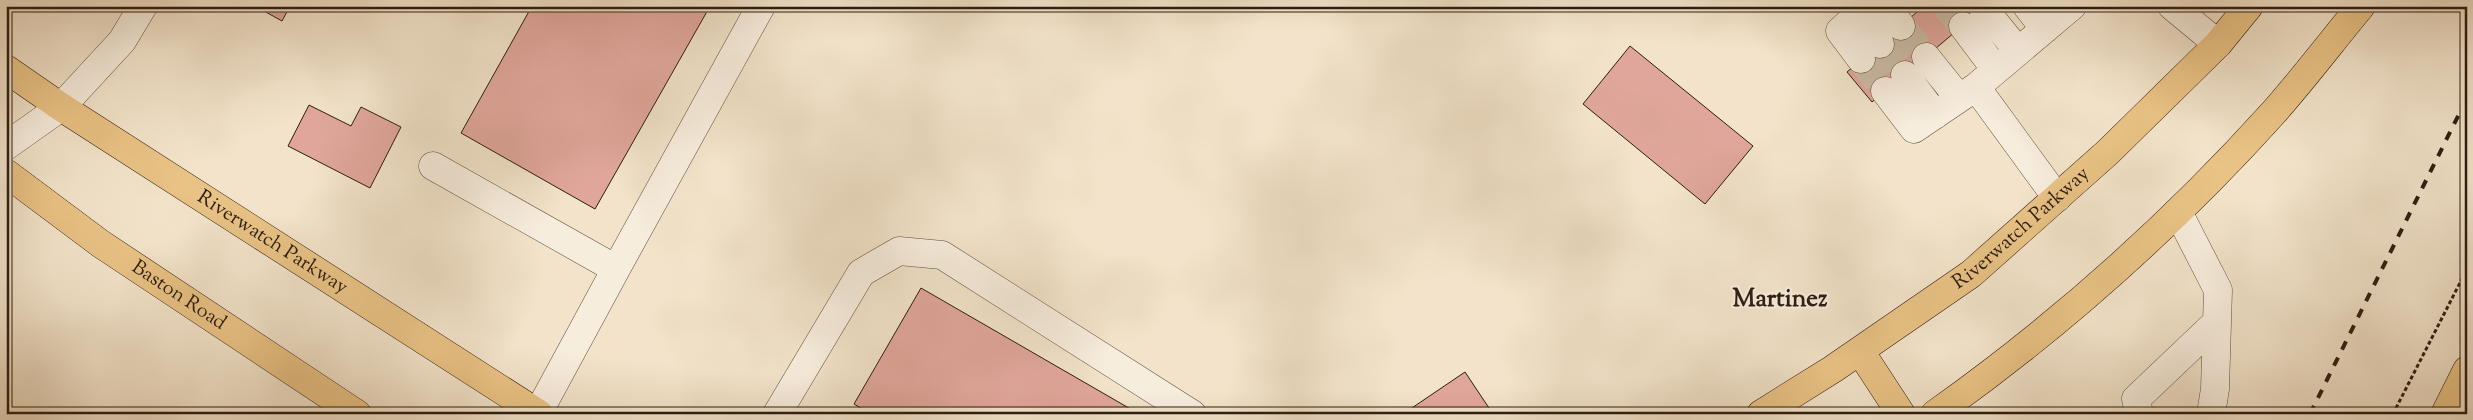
<svg xmlns="http://www.w3.org/2000/svg" width="2473" height="420" font-family="'Sorts Mill Goudy',serif">
	<style>
		.building { fill: #e0a69b; stroke: #2d1d10 }
		.lines { fill: none; stroke-linecap: round; stroke-linejoin: round }
		.minor-tunnel { stroke: #cbbba5; stroke-width: 28; stroke-dasharray: 28 14; stroke-linecap: butt }
		.minor-casing { stroke: #5e4e3e; stroke-width: 29 }
		.major-casing { stroke: #2d1d10; stroke-width: 29 }
		.path { stroke: #2d1d10; stroke-width: 3; stroke-dasharray: 4 2.5; stroke-linecap: butt }
		.minor { stroke: #f7eddd; stroke-width: 28 }
		.major { stroke: #e9c285; stroke-width: 28 }
		.rail { stroke: #2d1d10; stroke-width: 4; stroke-dasharray: 9 9; stroke-linecap: butt }
		.labels { text-anchor: middle; dominant-baseline: central; stroke-width: 4.5; stroke-linejoin: round; paint-order: stroke }
		.street-label { font-size: 20px; fill: #2d1d10; stroke: #f7eddd }
		.district-label { font-size: 25px; font-weight: bold; fill: #2d1d10; stroke: #f7eddd }
	</style>
	<rect width="100%" height="100%" fill="#f2e3ca"/>
	<filter id="stains"><feTurbulence type="fractalNoise" baseFrequency=".004" numOctaves="4"/><feColorMatrix values="0 0 0 0 .2 0 0 0 0 .09 0 0 0 0 .02 0 0 0 .5 -.17"/></filter>
	<radialGradient id="worn" r=".72"><stop offset=".6" stop-color="#630" stop-opacity="0"/><stop offset="1" stop-color="#630" stop-opacity=".3"/></radialGradient>
	<path class="building" d="M255 6H290L282 21Z
		M532 6H706L709 8 595 209 461 133Z
		M1924 6H1986L1872 102 1847 72Z
		M1630 46 1753 146 1705 204 1583 104Z
		M309 105 351 126 361 107 401 127 370 188 288 146Z
		M921 288 1134 411 1133 414H871L854 404Z
		M1465 372 1493 414H1403Z
		M54 409 63 414H52Z"/>
	<g class="lines">
		<path class="minor-tunnel" d="M1945 6 1963 26
			M1901 26 1926 57
			M1880 44 1905 75
			M1861 59 1885 91"/>
		<g class="minor-casing">
			<path id="minor" d="M1886 6 1901 26
				M2027 6 2045 29
				M2172 6 2218 44
				M1983 8 2018 51
				M1858 15 1880 44
				M1963 26 1996 70
				M1926 57 1959 98
				M1861 59 1840 31 1868 6
				M1905 75 1935 115
				M1885 91 1914 129 1976 87
				M6 146 61 107 122 41 143 6
				M433 166 616 269 538 413
				M2057 198 1976 87 2072 6
				M2178 212 2218 290 2215 389 2211 414
				M616 269 761 6
				M777 414 861 273 899 251 942 255 1192 414
				M2139 414 2136 399 2217 322"/>
		</g>
		<g class="major-casing">
			<g id="major">
				<path id="s1" d="M6 69 61 107 539 414"/>
				<path id="s2" d="M6 173 101 244 357 414"/>
				<path d="M1860 351 1901 414"/>
				<path id="s3" d="M1761 414 1833 369 1971 274 2108 152 2218 44 2249 6"/>
				<path d="M1935 414C2059 326 2173 224 2274 112 2304 78 2332 41 2361 6"/>
				<path d="M2445 414 2467 370"/>
			</g>
		</g>
		<path class="path" d="M2393 414 2467 269"/>
		<use href="#minor" class="minor"/>
		<use href="#major" class="major"/>
		<path class="rail" d="M2310 414 2467 98"/>
	</g>
	<g class="labels">
		<g class="street-label">
			<text stroke="none"><textPath href="#s3" startOffset="320">Riverwatch Parkway</textPath></text>
			<text stroke="none"><textPath href="#s1" startOffset="318">Riverwatch Parkway</textPath></text>
			<text stroke="none"><textPath href="#s2" startOffset="212">Baston Road</textPath></text>
		</g>
		<g class="district-label">
			<text x="1780" y="300">Martinez</text>
		</g>
	</g>
	<rect width="2473" height="420" fill="none" stroke="#f2e3ca" stroke-width="25"/>
	<rect x="8" y="8" width="2458" height="405" fill="none" stroke="#2d1d10" stroke-width="2.5"/>
	<rect x="12" y="12" width="2448" height="395" fill="none" stroke="#2d1d10"/>
	<rect width="100%" height="100%" filter="url(#stains)"/>
	<rect width="100%" height="100%" fill="url(#worn)"/>
</svg>
